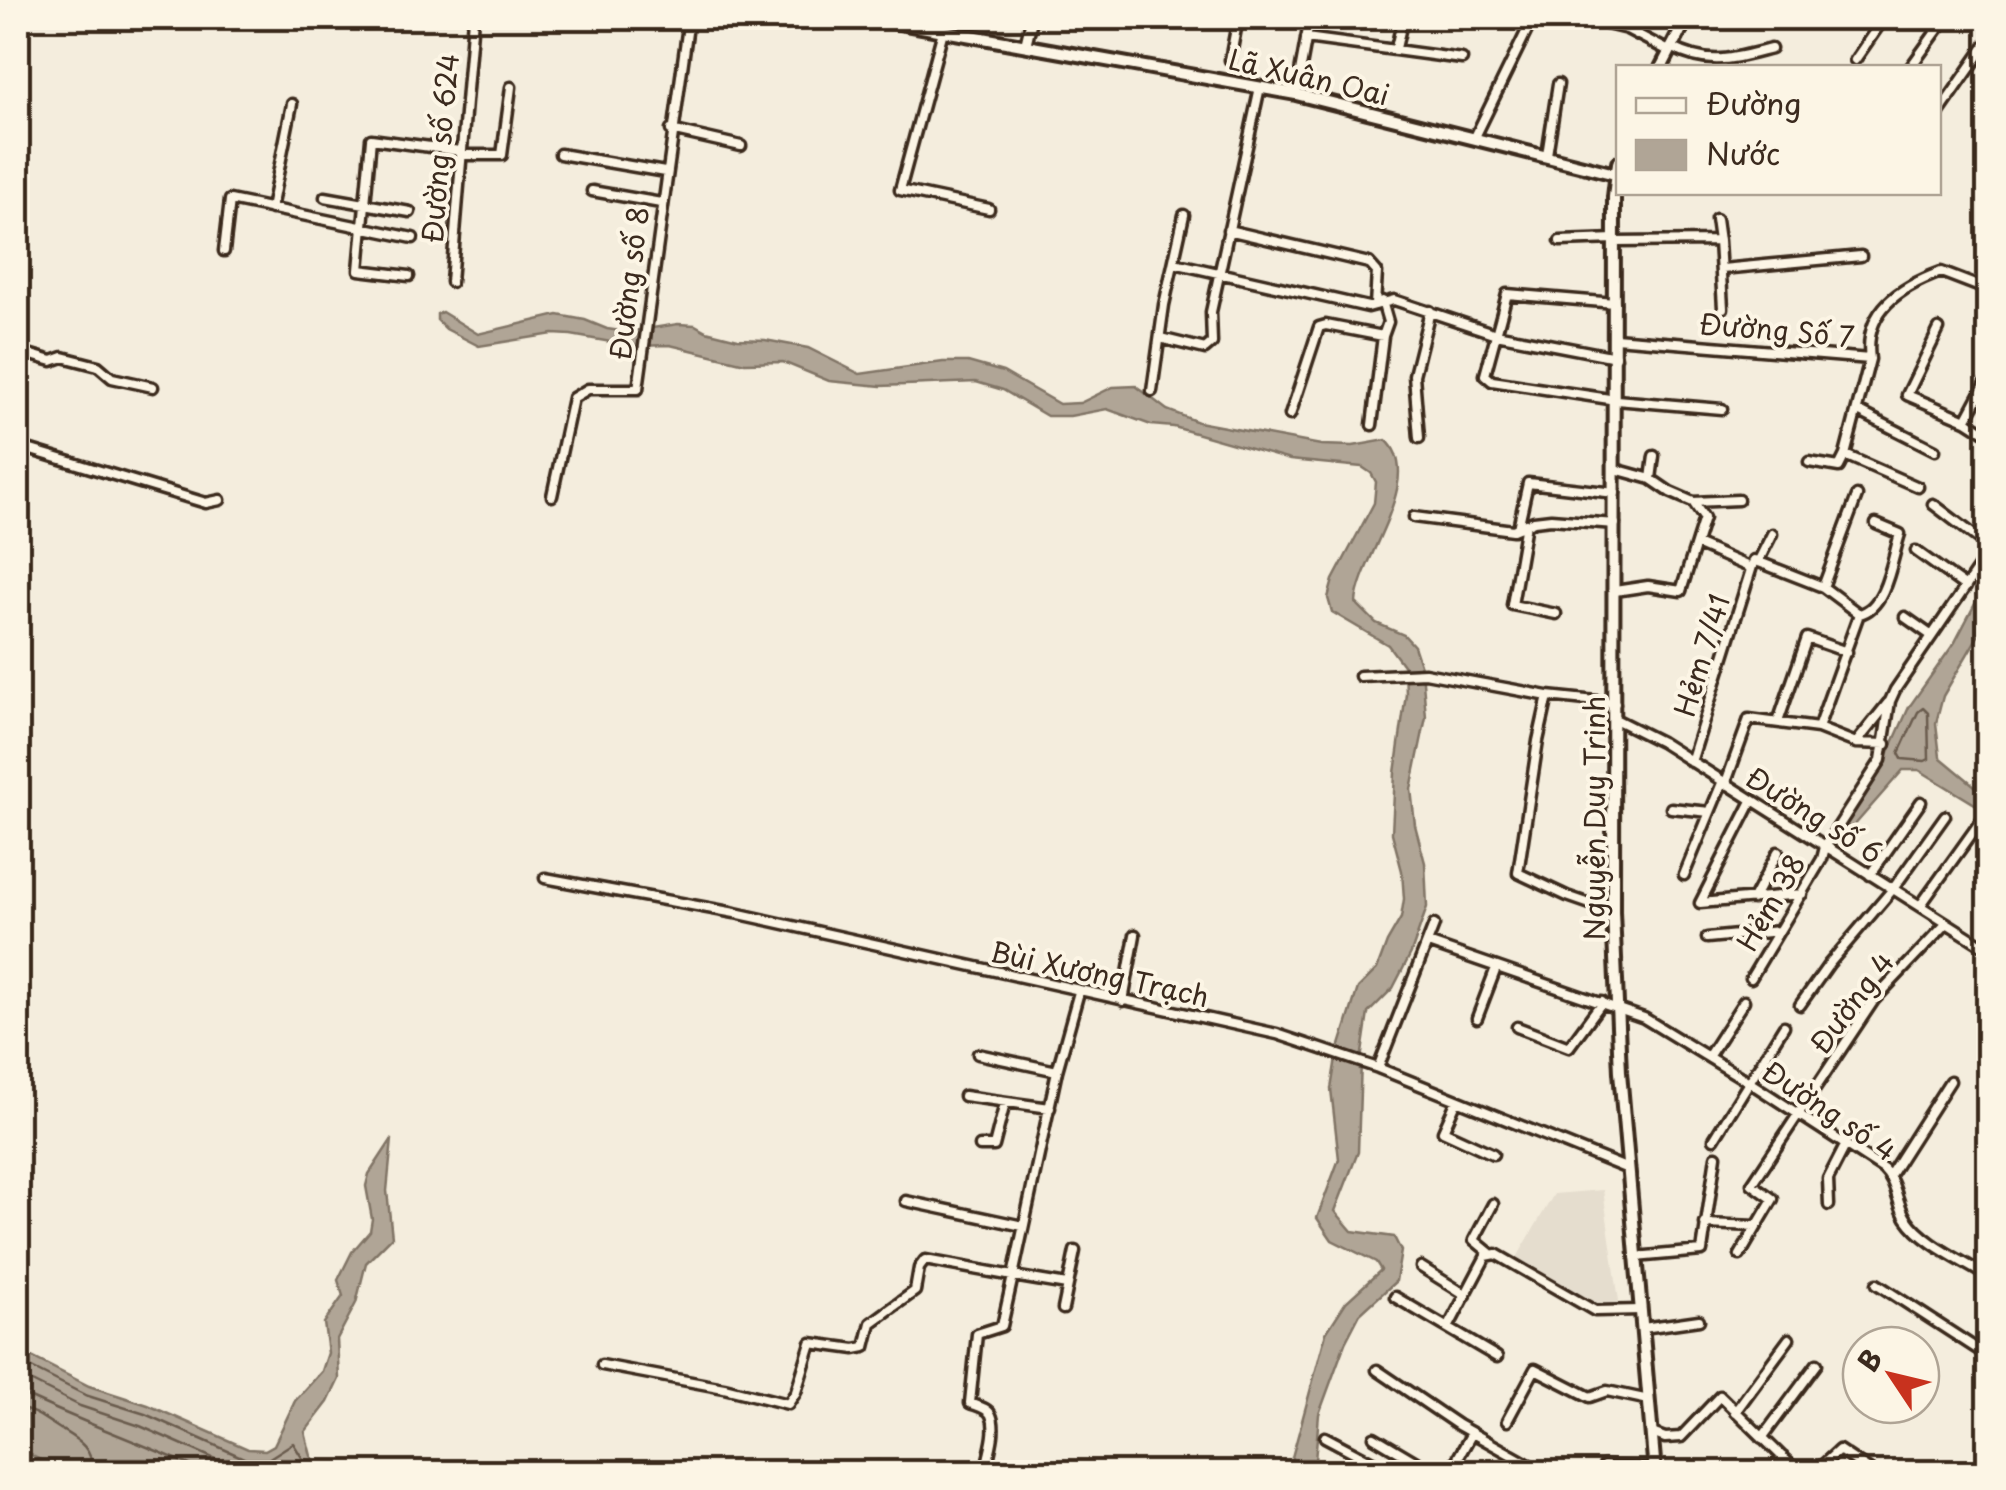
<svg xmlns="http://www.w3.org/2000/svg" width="2006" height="1490" font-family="'Playpen Sans',sans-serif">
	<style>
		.built { fill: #e5ddce }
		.water { fill: #b0a596; stroke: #817466; stroke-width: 2.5 }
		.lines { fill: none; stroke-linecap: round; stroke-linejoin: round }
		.shore { stroke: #6a5b4e; stroke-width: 2.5 }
		.minor-casing { stroke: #3b2a1e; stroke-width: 15 }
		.tertiary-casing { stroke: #3b2a1e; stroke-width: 16 }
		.secondary-casing { stroke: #3b2a1e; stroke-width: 18 }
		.minor { stroke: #fcf5e5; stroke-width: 8 }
		.tertiary { stroke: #fcf5e5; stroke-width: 9 }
		.secondary { stroke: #fcf5e5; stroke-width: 10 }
		.labels { text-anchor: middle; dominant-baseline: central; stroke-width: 8; stroke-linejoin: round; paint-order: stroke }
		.street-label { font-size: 28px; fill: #3b2a1e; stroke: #fcf5e5 }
	</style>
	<rect width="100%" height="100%" fill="#f4eddd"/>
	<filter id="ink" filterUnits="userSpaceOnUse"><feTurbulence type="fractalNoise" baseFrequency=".01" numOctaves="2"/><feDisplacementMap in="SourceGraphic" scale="20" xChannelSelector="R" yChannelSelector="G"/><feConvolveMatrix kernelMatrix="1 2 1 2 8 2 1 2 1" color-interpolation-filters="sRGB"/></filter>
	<g filter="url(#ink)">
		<path class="built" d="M1603 1190 1620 1308 1591 1309 1512 1266 1554 1194Z"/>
		<path class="water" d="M442 312 478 334 558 315 585 320 607 329 627 332 678 324 695 325 706 331 738 339 765 340 808 348 860 374 943 362H968L1003 372 1059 404 1080 403 1113 387 1136 386 1167 410 1198 422 1321 445 1353 446 1386 440C1427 478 1358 561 1356 603L1376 623 1404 635 1414 646 1422 670 1426 717 1411 789 1415 825 1425 863 1427 907 1411 953 1393 988 1368 1013 1361 1060 1358 1152 1335 1211 1352 1231 1394 1237 1401 1251 1396 1281 1360 1314 1345 1343 1319 1414 1314 1472H1288L1326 1333 1346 1302 1381 1270 1376 1262 1332 1240 1317 1218 1339 1159 1331 1089 1336 1058 1358 988 1377 969 1387 942 1401 918 1404 899 1402 871 1392 833 1395 773 1406 694 1405 668 1388 645 1332 612 1328 598 1333 580 1374 503 1376 482 1371 473 1362 467 1290 460 1174 427 1151 425 1107 409 1070 416H1047L1003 390 976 382 881 386 829 381 783 362 745 363 670 345 634 346 571 335 553 334 479 346 446 329 437 320V314Z
			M1988 579V619L1943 696 1936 723 1940 757 1981 791 1984 800 1975 804 1919 770H1903L1853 827 1849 828 1844 822 1889 752 1909 707 1955 642Z
			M392 1139 387 1191 392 1237 366 1263 356 1303 337 1339 339 1379 328 1402 305 1432 311 1456 324 1472H66L34 1457 18 1444V1350L89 1386 148 1405 248 1449 265 1450 274 1445 295 1401 322 1371 328 1353 324 1323 343 1296 338 1280 352 1252 370 1231 372 1219 366 1186 369 1174Z"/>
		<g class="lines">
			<path class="shore" d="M1923 708 1928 713 1929 759 1925 761 1902 759 1899 753 1918 712Z
				M18 1361 85 1395 145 1414 246 1459H268L293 1443 311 1472
				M18 1375 80 1406 140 1426 240 1470 267 1472 287 1464 295 1472
				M18 1392C80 1422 143 1443 205 1472
				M18 1409C34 1410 41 1417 54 1425 75 1439 92 1444 93 1472"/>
			<g class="minor-casing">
				<path id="minor" d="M1489 18 1528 26 1594 21 1627 29 1669 51
					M943 31 900 190 989 209
					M1306 38 1462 59
					M1671 47C1710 67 1731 59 1771 49
					M1396 48 1403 18
					M1230 60 1238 18
					M1855 60 1884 18
					M1910 68 1946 18
					M1296 94 1310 18
					M1938 114 1988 42
					M671 130 741 146
					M1475 137 1533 18
					M560 154 665 172
					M460 155H502L511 87
					M1547 155 1558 84
					M592 191 661 203
					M325 197 410 212
					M271 209 292 104
					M1716 219 1719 241
					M1228 230 1369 263 1377 272 1375 305
					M1560 241 1615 239
					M1615 242 1719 241 1723 308
					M224 251 230 200 413 238
					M1174 263 1368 307 1394 300 1496 334 1616 357
					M1722 269 1861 256
					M409 276 359 270 371 139 460 151
					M451 282 473 18
					M1615 303 1507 294 1485 375 1492 381 1616 400 1722 409
					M1939 329 1907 395 1966 420 1988 434
					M1160 338 1205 349 1212 343 1211 312 1260 87
					M1615 338 1870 359C1863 311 1900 287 1941 272L1988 290
					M18 351 52 361 63 357 98 366 112 378 153 387
					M1152 391 1164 305 1184 215
					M1858 411 1935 450
					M1290 415 1319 327 1326 325 1383 336 1388 322 1382 301
					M1966 420 1988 379
					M1372 425 1383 336
					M1419 438 1414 375 1430 311
					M18 446 206 503 220 500
					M1845 455 1870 359
					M1809 462 1839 467 1845 455 1918 487
					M1615 469 1651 479 1670 492 1693 502 1738 500
					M1651 479 1654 456
					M552 496 573 398 588 389H638L689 18
					M1857 496 1823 587 1859 614
					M1933 504 1988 546
					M1414 517 1513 530 1534 521 1551 519 1615 524
					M1526 524 1512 605 1556 614
					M1518 528 1528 483 1615 493
					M1696 544 1751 568
					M1916 551 1966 587
					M1758 562 1772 534
					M1615 591 1648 586 1681 591 1704 518 1693 502
					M1905 617 1932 636
					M1360 676 1425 673 1548 696 1615 703
					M1548 696 1538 741 1518 873 1567 896 1613 912
					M1615 719 1661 742 1988 949
					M1778 722 1807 638 1847 652
					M1818 728 1856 743
					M1886 744 1856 743 1888 703
					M1691 762 1754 560 1823 587
					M1725 785 1749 719 1818 728 1859 614C1887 608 1892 558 1900 534L1876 524
					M1752 801 1700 903 1802 894
					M1671 808 1710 812
					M1684 875 1722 783
					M1870 875 1921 802
					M545 878 735 913 1277 1034 1378 1068 1628 1169
					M1753 899 1778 852
					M1920 906 1988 811
					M1707 938 1779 931
					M1428 943 1644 1018 1749 1082 1883 1169C1897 1182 1896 1202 1906 1218 1924 1245 1962 1260 1988 1277
					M1751 978 1822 859 1825 847 1881 760 1890 701 1895 690 1988 554
					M1123 1001 1135 935
					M1800 1005 1829 964 1893 889 1945 816
					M1477 1018 1496 968
					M1517 1027 1569 1047 1602 1002
					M978 1054 1057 1071
					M1708 1057 1744 1001
					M1378 1068 1434 925
					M964 1096 1050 1108
					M1457 1100 1443 1131 1493 1154
					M1714 1139 1784 1026
					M980 1146H994L1005 1103
					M1890 1175 1950 1081
					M906 1201 1023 1226
					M1829 1205 1828 1179 1845 1146
					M1705 1224 1757 1226 1773 1199 1752 1184 1874 1000 1947 923
					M1491 1254 1474 1240 1493 1204
					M1740 1255 1757 1226
					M1635 1257 1702 1251 1716 1156
					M1421 1267 1466 1295
					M1877 1284 1988 1356
					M1395 1297 1497 1357
					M1063 1309 1075 1251
					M1448 1328 1486 1256 1496 1254 1595 1311 1641 1310
					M1643 1328 1699 1320
					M602 1365 724 1388 788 1404 796 1392 811 1343 855 1349 865 1347 871 1323 915 1291 919 1268 925 1260 1013 1276 1057 1071 1079 992
					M1377 1370 1458 1425 1542 1472
					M1735 1412 1789 1339
					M1507 1421 1535 1369 1590 1397 1607 1391 1649 1400
					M1652 1433 1665 1438 1681 1437 1720 1396 1798 1472
					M1325 1437 1391 1472
					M1374 1437 1433 1472
					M1762 1438 1817 1364
					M1604 1466 1655 1469
					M878 1472V1467
					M985 1472C988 1457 998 1430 991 1415 988 1408 977 1406 970 1403L977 1334 1002 1326 1013 1276 1067 1285
					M1403 1472 1412 1460
					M1450 1472 1472 1433
					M1769 1472 1783 1457
					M1815 1472 1839 1450 1872 1472
					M1987 1472 1988 1470"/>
			</g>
			<g class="tertiary-casing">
				<path id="tertiary" d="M1026 43 1032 18"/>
			</g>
			<g class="secondary-casing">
				<path id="secondary" d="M871 18 1296 94 1615 174
					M1661 68 1687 18
					M1618 163 1614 197 1613 912 1620 1072 1655 1472"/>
			</g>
			<use href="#minor" class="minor"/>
			<use href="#tertiary" class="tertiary"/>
			<use href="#secondary" class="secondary"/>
		</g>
	</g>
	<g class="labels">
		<g class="street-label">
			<text transform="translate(1309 76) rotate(13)">Lã Xuân Oai</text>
			<text transform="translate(439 148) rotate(-85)">Đường số 624</text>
			<text transform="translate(628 283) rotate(-83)">Đường số 8</text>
			<text transform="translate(1777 329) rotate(5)">Đường Số 7</text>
			<text transform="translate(1701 655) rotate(-73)">Hẻm 7/41</text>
			<text transform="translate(1815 814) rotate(32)">Đường số 6</text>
			<text transform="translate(1593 818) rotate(-90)">Nguyễn Duy Trinh</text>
			<text transform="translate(1770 902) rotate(-60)">Hẻm 38</text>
			<text transform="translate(1100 973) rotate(12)">Bùi Xương Trạch</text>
			<text transform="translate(1851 1002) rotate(-53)">Đường 4</text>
			<text transform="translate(1830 1110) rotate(34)">Đường số 4</text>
		</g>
	</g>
	<rect width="2006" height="1490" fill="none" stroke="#fcf5e5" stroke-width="60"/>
	<rect x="30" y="30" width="1946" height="1430" fill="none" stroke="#3b2a1e" stroke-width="4" filter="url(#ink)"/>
	<rect x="1616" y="65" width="325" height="130" fill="#fcf5e5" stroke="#afa495" stroke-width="2.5"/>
	<rect x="1636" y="98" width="50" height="15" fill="#fcf5e5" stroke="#afa495" stroke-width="2.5"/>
	<text x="1706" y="115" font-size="30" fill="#3b2a1e">Đường</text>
	<rect x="1636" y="140" width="50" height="30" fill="#b0a596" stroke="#afa495" stroke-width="2.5"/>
	<text x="1706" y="165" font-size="30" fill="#3b2a1e">Nước</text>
	<g transform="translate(1891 1375) rotate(305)"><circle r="48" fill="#fcf5e5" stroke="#afa495" stroke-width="2.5"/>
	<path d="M0-8L18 38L0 25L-18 38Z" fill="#c8321e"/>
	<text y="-15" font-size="28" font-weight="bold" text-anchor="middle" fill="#3b2a1e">B</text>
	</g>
</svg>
